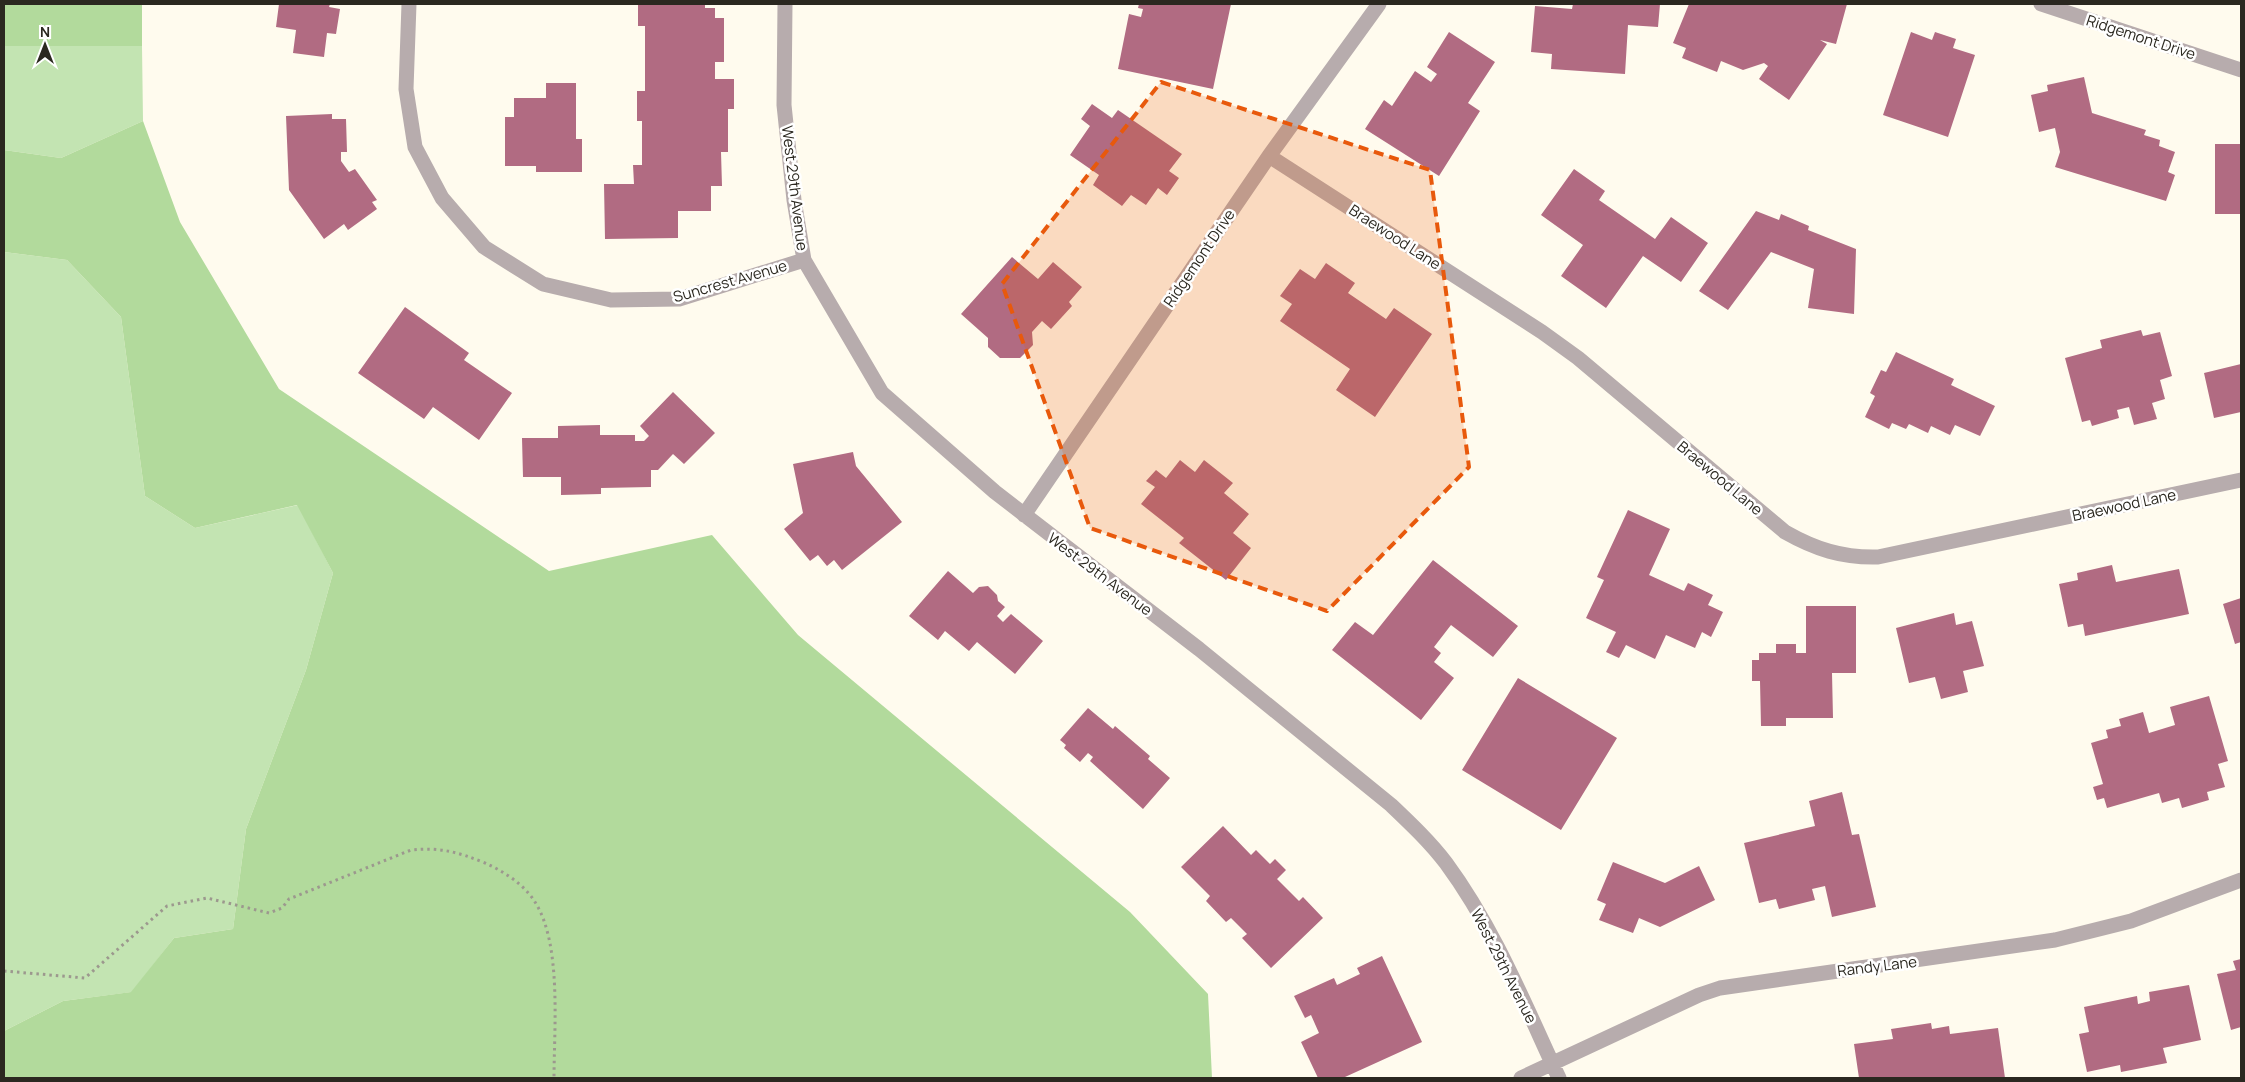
<svg xmlns="http://www.w3.org/2000/svg" width="2245" height="1082" font-family="Manrope,sans-serif">
	<style>
		.green { fill: #c3e4b2 }
		.forest { fill: #b2da9c }
		.building { fill: #b16b82 }
		.lines { fill: none; stroke-linecap: round; stroke-linejoin: round }
		.path { stroke: #9c988e; stroke-width: 3; stroke-dasharray: 2.5 4; stroke-linecap: butt }
		.minor { stroke: #b7acad; stroke-width: 15 }
		.marked { fill: #e8590c; fill-opacity: 0.2; stroke: #e8590c; stroke-width: 4; stroke-dasharray: 10 6; stroke-linejoin: round }
		.labels { text-anchor: middle; dominant-baseline: central; stroke-width: 5; stroke-linejoin: round; paint-order: stroke }
		.street-label { font-size: 15px; fill: #2b2820; stroke: #fff }
	</style>
	<rect width="100%" height="100%" fill="#fffbee"/>
	<path class="green" d="M4 46H142L143 121 61 158 4 150Z
		M4 252 67 260 121 317 145 496 195 528 298 505 333 573 306 670 246 829 233 929 174 938 132 992 63 1001 4 1031Z"/>
	<path class="forest" d="M4 4H142V46H4Z
		M143 121 180 222 279 389 549 571 712 535 798 635 1130 912 1208 994 1212 1078H4V1031L63 1001 131 992 174 938 233 929 246 829 306 670 333 573 297 505 195 528 145 496 121 317 67 260 4 252V150L61 158Z"/>
	<path class="building" d="M279 4H330L329 7 340 9 336 34 327 33 324 57 293 53 296 30 276 27Z
		M638 4H705V8H715V18H724V62H715V79H734V109H728V152H721L722 186H711V211H678V238L605 239 604 184H634L633 165H642V121H637V91H645V26H638Z
		M1139 4H1231L1213 89 1118 69 1129 14 1141 17 1143 9 1138 8Z
		M1573 4H1660L1658 27 1628 25 1625 74 1551 69 1552 54 1531 52 1535 6 1572 9Z
		M1689 4H1847L1836 44 1820 40 1827 44 1789 100 1759 79 1768 66 1764 63 1743 70 1721 61 1717 72 1682 58 1686 48 1673 43Z
		M1449 32 1495 62 1468 103 1480 111 1439 176 1365 129 1384 100 1392 106 1415 71 1431 82 1437 74 1427 67Z
		M1911 32 1932 40 1935 32 1956 39 1953 48 1975 55 1948 137 1883 115Z
		M2084 77 2092 113 2146 130 2144 135 2160 140 2159 146 2175 152 2168 172 2175 175 2166 201 2055 167 2060 152 2055 128 2039 132 2031 95 2048 91 2047 85Z
		M546 83H576V139H582V172H536V166H505V117H514V98H546Z
		M1092 104 1112 118 1118 110 1182 154 1169 171 1179 178 1167 195 1158 188 1146 205 1131 195 1122 206 1093 185 1099 175 1070 155 1090 126 1081 119Z
		M332 114V119H346L347 152H341V161L349 172 355 169 377 200 372 202 377 209 348 230 344 224 324 239 289 190 286 116Z
		M2215 144H2241V214H2215Z
		M1574 169 1605 191 1599 200 1655 239 1671 217 1708 243 1681 282 1643 256 1606 308 1561 276 1583 245 1541 215Z
		M1756 211 1779 220 1781 214 1809 226 1808 230 1856 249 1854 314 1808 308 1814 269 1771 252 1728 310 1699 291Z
		M1012 257 1038 279 1053 262 1082 287 1069 302 1072 306 1051 329 1042 321 1032 332 1033 345 1020 358H1000L988 347V338L961 314Z
		M1326 263 1355 283 1348 293 1386 319 1394 308 1432 334 1375 417 1336 390 1350 369 1280 321 1292 304 1280 296 1300 269 1315 279Z
		M405 307 469 353 464 360 512 393 479 440 433 407 424 419 358 373Z
		M2141 330 2143 336 2160 332 2172 376 2160 380 2165 399 2152 403 2157 419 2134 425 2129 407 2117 410 2119 418 2092 426 2090 420 2082 422 2065 358 2102 348 2100 340Z
		M1896 352 1954 379 1951 385 1995 406 1980 436 1955 425 1950 435 1931 426 1928 433 1909 424 1906 429 1892 423 1889 429 1865 417 1875 396 1870 393 1881 370 1886 372Z
		M2241 364V412L2214 418 2204 373Z
		M673 392 715 433 684 464 673 454 658 470H651V487L601 488V494L561 495V477H523L522 438H558V426L600 425V435H635V441H644L649 436 640 426Z
		M853 452 856 466 902 522 842 570 834 560 827 566 818 555 810 561 784 529 803 513 793 464Z
		M1180 460 1195 472 1204 460 1233 483 1224 493 1249 514 1233 533 1251 548 1226 580 1179 543 1184 538 1141 504 1155 487 1146 481 1156 470 1166 478Z
		M1628 510 1670 529 1649 575 1684 591 1688 583 1713 595 1708 605 1723 612 1711 637 1702 632 1695 648 1666 635 1655 659 1626 645 1619 658 1606 652 1616 632 1586 618 1604 580 1597 577Z
		M1433 560 1518 626 1493 657 1451 625 1434 647 1441 653 1434 662 1454 678 1421 720 1332 650 1355 622 1373 635Z
		M2112 565 2116 582 2179 569 2189 614 2085 636 2083 624 2068 627 2059 584 2078 580 2077 573Z
		M948 571 973 593 979 587 988 586 997 595 998 601 1005 607 997 616 1003 622 1011 614 1043 641 1015 674 977 642 969 651 945 631 938 640 909 616Z
		M2241 598V642L2235 644 2223 604Z
		M1806 606H1856V673H1832L1833 718H1786V726H1761L1760 681H1752V660H1759V653H1776V644H1796V653H1806Z
		M1954 613 1956 625 1972 621 1984 666 1963 671 1968 692 1941 699 1935 677 1909 683 1896 628Z
		M1518 678 1617 738 1561 830 1462 770Z
		M2209 696 2228 761 2218 764 2225 787 2207 792 2209 800 2182 808 2179 798 2162 803 2159 793 2107 808 2104 798 2097 800 2093 787 2103 784 2091 743 2108 738 2106 730 2121 726 2119 719 2143 712 2149 733 2175 725 2170 707Z
		M1088 708 1113 729 1115 726 1150 756 1148 759 1170 778 1143 809 1090 761 1093 757 1088 753 1080 762 1064 748 1066 745 1060 740Z
		M1842 792 1852 835 1859 834 1876 907 1832 917 1825 886 1812 889 1815 900 1779 909 1776 899 1759 903 1744 843 1815 826 1809 801Z
		M1223 826 1251 855 1256 850 1270 864 1275 859 1286 870 1277 879 1299 901 1303 897 1323 918 1271 968 1242 938 1247 934 1231 918 1226 922 1206 901 1210 896 1181 867Z
		M1613 862 1665 883 1699 866 1715 900 1660 927 1639 918 1633 933 1599 920 1606 904 1597 900Z
		M1382 956 1422 1042 1345 1077 1346 1078H1318L1301 1042 1319 1033 1311 1015 1305 1018 1294 996 1334 978 1337 985 1360 974 1357 968Z
		M2241 959V1027L2231 1030 2217 974 2236 970 2233 961Z
		M2189 985 2201 1040 2163 1048 2167 1063 2121 1072 2120 1065 2087 1072 2079 1034 2089 1032 2084 1007 2137 996 2138 1004 2150 1001 2149 992Z
		M1931 1023 1932 1029 1949 1026 1950 1034 1998 1028 2005 1078H1859L1854 1044 1893 1039 1891 1029Z"/>
	<g class="lines">
		<path class="path" d="M4 971 85 978 167 906 207 898 269 913 282 908 289 899 411 850C440 847 458 852 485 863 503 871 524 884 535 902 562 944 554 1029 554 1078"/>
		<path class="minor" d="M409 4 406 89 415 147 442 198 484 247 543 284 611 300 679 299 804 260
			M785 4 784 105 794 200 804 260 882 393 995 492 1199 649 1391 805C1411 824 1430 842 1446 863 1494 928 1525 1005 1559 1078
			M2041 4 2241 70
			M1269 156 1542 332 1578 358 1785 532C1815 549 1842 558 1878 557L2241 480
			M1024 515 1269 156 1379 4
			M1521 1078 1699 995 1720 988 2055 940 2131 921 2241 880"/>
	</g>
	<path class="marked" d="M1161 82 1430 170 1469 467 1327 611 1090 528 1002 284Z"/>
	<g class="labels">
		<g class="street-label">
			<text transform="translate(2141 37) rotate(18)">Ridgemont Drive</text>
			<text transform="translate(795 188) rotate(83)">West 29th Avenue</text>
			<text transform="translate(1395 237) rotate(33)">Braewood Lane</text>
			<text transform="translate(1199 258) rotate(-56)">Ridgemont Drive</text>
			<text transform="translate(730 281) rotate(-16)">Suncrest Avenue</text>
			<text transform="translate(1720 478) rotate(40)">Braewood Lane</text>
			<text transform="translate(2124 505) rotate(-12)">Braewood Lane</text>
			<text transform="translate(1100 574) rotate(37)">West 29th Avenue</text>
			<text transform="translate(1504 966) rotate(63)">West 29th Avenue</text>
			<text transform="translate(1877 966) rotate(-7)">Randy Lane</text>
		</g>
	</g>
	<rect width="2245" height="1082" fill="none" stroke="#2b2820" stroke-width="10"/>
	<g transform="translate(45 45)" stroke="#ffffff" stroke-width="4" paint-order="stroke">
	<path d="M0-4L9 19L0 12L-9 19Z" fill="#2b2820"/>
	<text y="-8" font-size="14" font-weight="bold" text-anchor="middle" fill="#2b2820">N</text>
	</g>
</svg>
